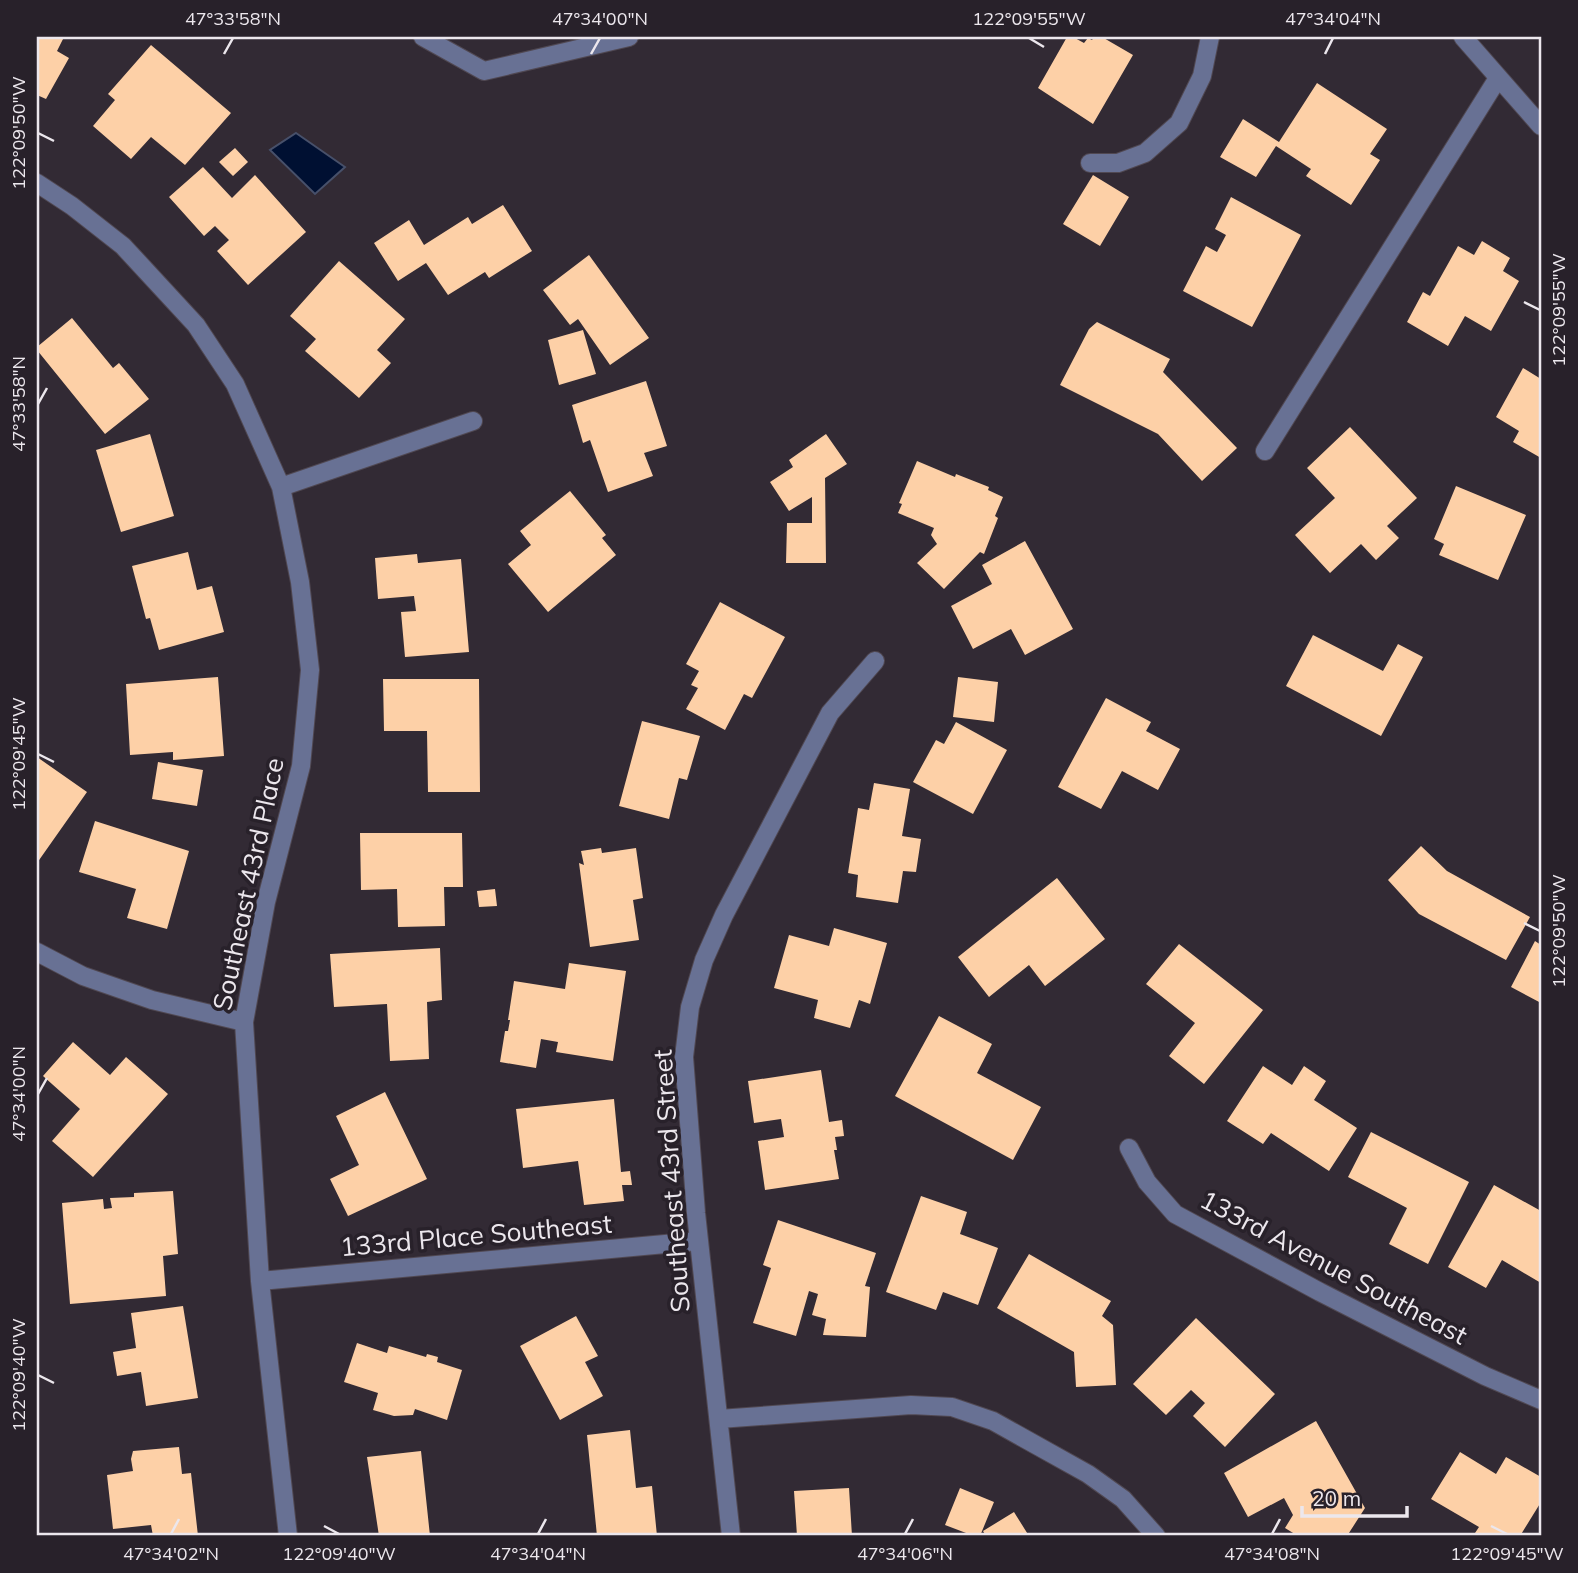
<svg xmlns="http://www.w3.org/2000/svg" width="1578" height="1573" font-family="Mulish,sans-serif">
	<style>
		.water { fill: #001032; stroke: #47506a; stroke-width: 2 }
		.building { fill: #fdd0a7 }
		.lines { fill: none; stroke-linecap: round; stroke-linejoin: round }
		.minor-casing { stroke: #504852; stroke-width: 20 }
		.minor { stroke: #687194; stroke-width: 18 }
		.ticks { fill: none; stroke: #ece7ed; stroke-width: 2.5 }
		.labels { text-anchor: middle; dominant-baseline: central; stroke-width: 7; stroke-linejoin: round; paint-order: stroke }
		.street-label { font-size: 26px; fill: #ece7ed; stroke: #28212a }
		.neatline { fill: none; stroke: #ece7ed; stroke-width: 2.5 }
		.ticks-label { font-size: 18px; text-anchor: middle; fill: #ece7ed }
	</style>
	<rect width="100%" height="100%" fill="#322a34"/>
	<path class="water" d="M296 133 345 167 315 194 270 150Z"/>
	<path class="building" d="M37 37H64L57 51 69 58 46 99 37 95Z
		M1067 37H1073L1084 43 1088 38 1092 40 1094 37H1102L1133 55 1093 124 1038 88Z
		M151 45 231 113 185 165 151 137 131 159 93 126 115 100 108 94Z
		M1317 83 1387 129 1370 154 1380 160 1351 205 1306 176 1311 169 1276 146 1256 177 1220 157 1243 119 1279 142Z
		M235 148 248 162 233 176 219 162Z
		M203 167 232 198 255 175 306 232 248 285 217 251 229 240 215 226 204 236 169 197Z
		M1093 175 1129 197 1100 246 1063 224Z
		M1231 197 1301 235 1252 327 1183 291 1206 246 1217 252 1226 235 1215 229Z
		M503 205 532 251 489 278 485 272 448 295 426 263 398 281 374 243 409 220 424 245 468 217 472 224Z
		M1482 241 1510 258 1503 271 1519 281 1491 331 1465 316 1448 346 1407 322 1423 292 1430 296 1458 246 1474 255Z
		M589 255 649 338 610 365 578 319 570 325 543 290Z
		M339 261 405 319 377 350 391 363 359 398 305 351 316 339 290 316Z
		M72 318 113 368 119 363 149 399 105 434 37 350V347Z
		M1097 322 1170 359 1163 372 1237 448 1202 481 1158 434 1060 385 1089 329Z
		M583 330 596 374 559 385 548 340Z
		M1523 368 1541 379V458L1513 442 1519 431 1496 417Z
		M646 381 667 446 644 453 653 476 608 492 590 440 583 443 572 405Z
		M1350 427 1417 498 1387 526 1399 538 1376 560 1361 544 1330 573 1295 535 1335 498 1307 468Z
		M150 434 174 516 121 532 96 450Z
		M826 434 847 464 825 478 826 563H786L787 523H812V497L789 511 770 482 793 467 789 460Z
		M917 461 955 477 956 474 989 487 988 490 1003 497 995 516 998 518 984 554 980 552 944 589 917 563 937 544 931 535 934 528 898 513 902 504 899 503Z
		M1456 486 1526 515 1498 580 1439 555 1444 544 1434 539Z
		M570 491 606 535 602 538 616 555 548 612 508 564 531 545 520 531Z
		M1025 541 1073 629 1025 655 1011 629 973 649 951 606 992 584 982 565Z
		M188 552 197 590 212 586 224 632 159 650 150 618 146 619 132 566Z
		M417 554 418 563 461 559 469 652 405 657 401 612 416 611 414 596 378 599 375 558Z
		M720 602 785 637 752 698 744 694 725 730 686 709 698 688 691 685 699 671 686 664Z
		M1313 635 1383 671 1398 644 1423 657 1381 736 1286 686Z
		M218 677 224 756 173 760V752L130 755 126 684Z
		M958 677 998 682 994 722 953 717Z
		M383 679H479L480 792H428L427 731H384Z
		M1106 698 1151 722 1146 731 1180 749 1158 790 1122 771 1101 809 1058 787Z
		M642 721 700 736 687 780 679 778 669 819 619 806Z
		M956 722 1007 750 973 814 913 782 936 740 944 744Z
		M37 757 87 792 37 863Z
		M158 762 203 770 197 806 152 799Z
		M874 783 910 789 902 836 921 839 916 872 903 871 898 903 856 897 858 875 848 873 858 808 869 810Z
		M95 821 189 851 167 929 127 918 136 889 79 872Z
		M360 833H462L463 887H444L445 926 398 927 397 889 361 890Z
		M1421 846 1447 871 1530 917 1506 960 1419 914 1388 880Z
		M601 848 602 853 636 848 643 898 633 900 639 940 590 947 579 863 584 865 581 851Z
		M1057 878 1105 939 1045 986 1029 965 989 997 958 957Z
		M495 889 497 906 479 907 477 891Z
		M834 928 887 943 870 1004 859 1000 850 1028 814 1018 818 1000 774 988 789 935 829 946Z
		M1535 941 1541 945V1003L1511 987Z
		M1179 944 1263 1010 1204 1084 1169 1056 1195 1023 1146 984Z
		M440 948 442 1000 427 1002 429 1059 390 1061 387 1004 334 1007 330 954Z
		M569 963 626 971 613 1061 556 1052 558 1042 541 1039 536 1068 500 1062 505 1031H508L510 1020H508L514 981 565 989Z
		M939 1016 992 1044 977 1073 1041 1107 1013 1160 895 1096Z
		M73 1042 110 1075 126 1057 168 1094 93 1177 52 1141 80 1109 43 1076Z
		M1263 1066 1292 1085 1304 1066 1326 1081 1314 1100 1357 1128 1329 1171 1271 1133 1263 1144 1227 1121Z
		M821 1070 829 1122 842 1120 844 1136 835 1137 837 1150H834L839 1179 765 1190 758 1141 784 1137 781 1119 754 1123 748 1081Z
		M385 1092 427 1179 348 1216 330 1179 359 1165 336 1116Z
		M614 1099 621 1172 630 1171 632 1185H622L624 1201 584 1205 578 1161 523 1168 516 1109Z
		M1371 1132 1469 1182 1428 1264 1389 1244 1407 1208 1348 1177Z
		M1494 1185 1541 1211V1283L1502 1260 1486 1288 1448 1267Z
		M173 1191 178 1254 163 1256 166 1296 70 1304 62 1203 103 1199 104 1209 112 1208 110 1198 134 1197V1193Z
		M921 1196 967 1212 960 1234 998 1248 978 1305 943 1292 936 1310 886 1292Z
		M778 1220 876 1253 865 1286 870 1287 866 1337 823 1335 826 1319 812 1315 818 1294 809 1291 796 1336 753 1323 771 1268 763 1265Z
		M1029 1254 1111 1301 1102 1316 1113 1325 1116 1385 1076 1387 1074 1352 997 1308Z
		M183 1306 198 1398 146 1406 141 1372 117 1376 113 1352 136 1348 131 1313Z
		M576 1316 598 1356 585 1362 603 1396 560 1420 520 1346Z
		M1196 1318 1275 1394 1225 1447 1193 1416 1205 1403 1191 1390 1166 1415 1133 1384Z
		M357 1343 387 1353 389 1346 426 1357 427 1354 438 1357 437 1362 462 1370 447 1420 415 1409 413 1415 394 1416 373 1410 378 1393 344 1382Z
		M1316 1421 1365 1508 1347 1536H1298L1285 1528 1293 1515 1284 1498 1248 1517 1224 1473Z
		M630 1430 636 1488 652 1486 657 1536H597L587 1435Z
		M179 1447 182 1474 191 1473 198 1536H153L151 1525 113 1529 107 1475 133 1471 131 1459 133 1451Z
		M421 1451 430 1536H379L367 1457Z
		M1460 1452 1496 1474 1506 1457 1541 1477V1502L1520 1536H1473L1479 1527 1431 1499Z
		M849 1488 852 1536H797L794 1491Z
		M960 1488 994 1502 980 1536H974L945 1525Z
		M1014 1512 1029 1536H986L983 1531Z"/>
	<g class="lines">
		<g class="minor-casing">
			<path id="minor" d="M423 37 484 71 629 37
				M1463 37 1541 126
				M1090 163H1118L1145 153 1179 123 1202 76 1210 37
				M37 183 72 206 123 246 196 325 235 384 281 487 300 582 310 670 301 766 266 902 244 1022 260 1281 288 1536
				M1265 451 1498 78
				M281 487 473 421
				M37 952 83 976 152 1000 244 1022
				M1129 1148 1147 1182 1175 1214 1320 1292 1485 1376 1541 1400
				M260 1281 698 1241
				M719 1419 911 1405 952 1407 993 1421 1088 1474 1123 1499 1156 1536
				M731 1536 696 1213 684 1057 690 1007 704 960 724 915 830 713 875 661"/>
		</g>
		<use href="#minor" class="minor"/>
	</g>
	<path class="ticks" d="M1029 38 1044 47M224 54 233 38M591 54 600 38M1325 54 1333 38M38 133 54 141M1524 302 1540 310M38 404 47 388M38 754 54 762M1524 923 1540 931M38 1094 47 1078M38 1375 54 1383M324 1526 339 1534M1491 1526 1507 1534M171 1534 179 1519M538 1534 546 1519M905 1534 913 1519M1272 1534 1280 1519"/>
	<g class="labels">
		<g class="street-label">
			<text transform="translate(248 884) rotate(-78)">Southeast 43rd Place</text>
			<text transform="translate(671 1181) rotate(-94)">Southeast 43rd Street</text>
			<text transform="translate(476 1235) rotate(-5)">133rd Place Southeast</text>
			<text transform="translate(1334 1267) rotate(28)">133rd Avenue Southeast</text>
		</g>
	</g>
	<rect width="1578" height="1573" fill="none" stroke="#28212a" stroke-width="77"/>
	<path d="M1302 1506v10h105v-10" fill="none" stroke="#ece7ed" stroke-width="3.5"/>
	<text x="1312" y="1506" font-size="21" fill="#ece7ed" stroke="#28212a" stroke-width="5" paint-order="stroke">20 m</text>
	<rect x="38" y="38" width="1502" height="1496" class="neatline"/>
	<g class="ticks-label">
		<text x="233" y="25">47°33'58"N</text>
		<text x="600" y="25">47°34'00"N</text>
		<text x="1029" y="25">122°09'55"W</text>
		<text x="1333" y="25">47°34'04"N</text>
		<text transform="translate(19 133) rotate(-90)" y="6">122°09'50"W</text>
		<text transform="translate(1559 310) rotate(-90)" y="6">122°09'55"W</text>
		<text transform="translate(19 404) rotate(-90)" y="6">47°33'58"N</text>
		<text transform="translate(19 754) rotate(-90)" y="6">122°09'45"W</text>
		<text transform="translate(1559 931) rotate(-90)" y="6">122°09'50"W</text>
		<text transform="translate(19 1094) rotate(-90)" y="6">47°34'00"N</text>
		<text transform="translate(19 1375) rotate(-90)" y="6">122°09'40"W</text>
		<text x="171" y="1560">47°34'02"N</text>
		<text x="339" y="1560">122°09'40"W</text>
		<text x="538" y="1560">47°34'04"N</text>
		<text x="905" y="1560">47°34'06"N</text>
		<text x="1272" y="1560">47°34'08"N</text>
		<text x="1507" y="1560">122°09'45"W</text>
	</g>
</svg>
